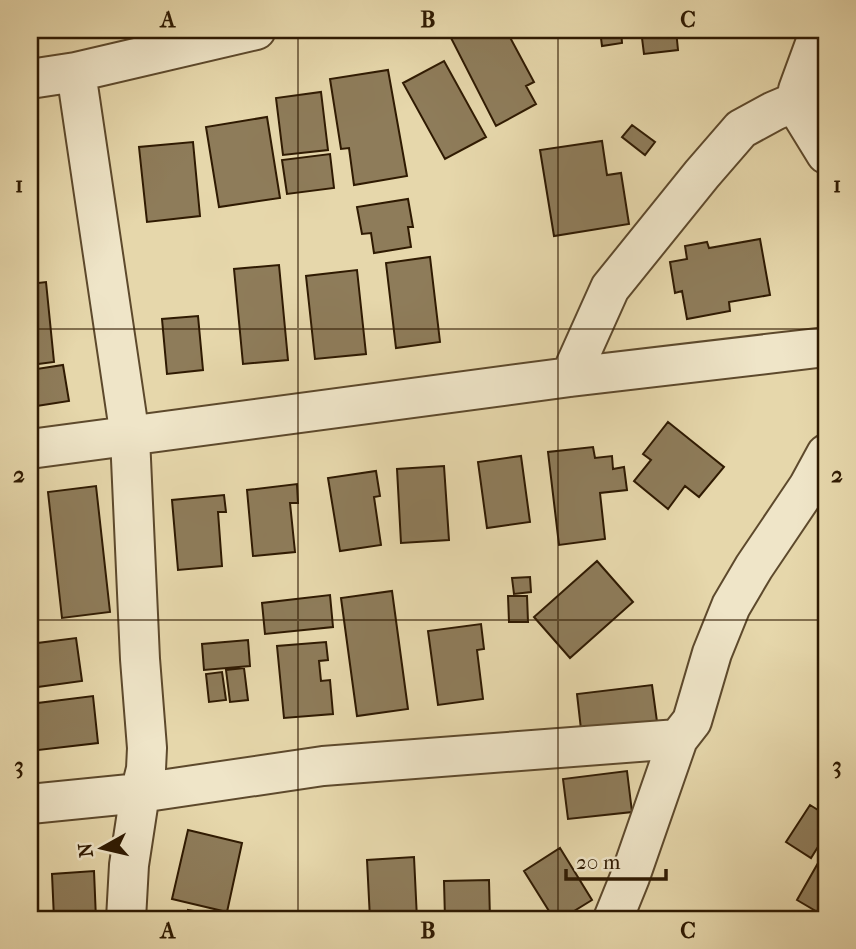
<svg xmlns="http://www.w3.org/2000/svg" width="856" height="949" font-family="'IM FELL French Canon',serif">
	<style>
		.building { fill: #8e7c5a; stroke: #2f1a02; stroke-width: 2 }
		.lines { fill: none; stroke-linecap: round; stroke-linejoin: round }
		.minor-casing { stroke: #5d492c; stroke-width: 42 }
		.minor { stroke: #efe5c8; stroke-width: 38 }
		.grid { fill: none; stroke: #2f1a02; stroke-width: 2; stroke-opacity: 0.55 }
		.neatline { fill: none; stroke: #2f1a02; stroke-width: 2.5 }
		.grid-label { font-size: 23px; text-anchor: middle; font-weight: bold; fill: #2f1a02 }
	</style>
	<rect width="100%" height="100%" fill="#e6d7ab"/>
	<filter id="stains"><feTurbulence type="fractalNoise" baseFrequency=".00286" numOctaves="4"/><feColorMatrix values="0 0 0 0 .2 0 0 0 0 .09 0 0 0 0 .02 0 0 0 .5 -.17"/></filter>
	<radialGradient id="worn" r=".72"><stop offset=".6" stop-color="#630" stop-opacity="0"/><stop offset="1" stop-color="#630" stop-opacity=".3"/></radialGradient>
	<path class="building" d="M462 30H487L491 37 506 30 534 82 526 86 536 104 496 126 450 36Z
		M600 30H621L622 43 602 46Z
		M641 30H676L678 50 644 54Z
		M444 61 486 137 445 159 403 83Z
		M388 70 407 176 354 185 349 148 341 149 330 79Z
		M321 92 328 150 283 155 276 98Z
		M267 117 280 198 219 207 206 127Z
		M632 125 655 142 645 155 622 137Z
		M602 141 607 175 621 173 629 224 554 236 540 150Z
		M193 142 200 216 147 222 139 147Z
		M330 154 334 188 287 194 282 160Z
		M408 199 413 227H408L411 247 374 253 371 233 362 234 357 207Z
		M760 239 770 295 729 302 730 311 687 319 682 291 675 293 670 262 687 259 685 246 707 242 709 248Z
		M430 257 440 342 396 348 386 263Z
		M279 265 288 360 243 364 234 269Z
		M357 270 366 354 315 359 306 276Z
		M46 282 54 362 30 365V284Z
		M198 316 203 370 167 374 162 319Z
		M63 365 69 401 30 407V370Z
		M668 422 724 467 699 497 685 486 668 509 634 481 651 460 643 454Z
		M593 447 595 458 612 456 613 469 624 467 627 490 600 493 605 539 559 545 548 452Z
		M521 456 530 522 487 528 478 462Z
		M444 466 449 540 401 543 397 469Z
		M376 471 380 496 374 497 381 545 340 551 328 478Z
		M297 484 298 503H290L295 552 253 556 247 490Z
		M96 486 110 612 62 618 48 492Z
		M224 495 226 512H218L222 566 178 570 172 500Z
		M597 561 633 602 570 658 534 617Z
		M530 577 531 592 514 594 512 578Z
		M392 591 408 709 357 716 341 598Z
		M330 595 333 627 265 634 262 603Z
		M508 596H527L528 622H509Z
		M481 624 484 649 477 650 483 699 438 705 428 631Z
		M76 638 82 681 30 688V644Z
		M248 640 250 666 204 670 202 644Z
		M326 642 328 660 319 661 321 681 330 680 333 714 284 718 277 646Z
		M244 668 248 700 230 702 226 670Z
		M222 672 226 700 209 702 206 674Z
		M652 685 658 729 582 738 577 694Z
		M93 696 98 743 30 751V704Z
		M627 771 632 812 568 819 563 779Z
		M810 805 826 815V834L811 858 786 842Z
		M188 830 242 843 227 912 172 899Z
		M560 848 592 900 561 919H554L524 871Z
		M826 849V917L797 900Z
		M414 857 417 919H370L367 860Z
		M94 871 96 919H54L52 874Z
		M489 880 490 919H445L444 881Z
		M188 910 226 916V919H186Z"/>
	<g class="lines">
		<g class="minor-casing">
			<path id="minor" d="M820 30 798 90 802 115 826 154
				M76 72 130 437 140 659 147 748 146 769 140 793 129 865 126 919
				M30 79 76 72 256 30
				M570 377 610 288 702 174 741 129 774 111 800 100
				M30 449 570 377 826 347
				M30 804 140 793 323 766 678 739
				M613 919 630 877 678 739 692 721 712 653 731 606 754 567 808 487 826 454"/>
		</g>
		<use href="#minor" class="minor"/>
	</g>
	<path class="grid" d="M298 30V919M558 30V919M30 329H826M30 620H826"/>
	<rect width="856" height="949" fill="none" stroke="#e6d7ab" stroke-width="77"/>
	<g transform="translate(102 848) rotate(262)" stroke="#efe5c8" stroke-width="5" paint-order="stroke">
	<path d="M0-5L12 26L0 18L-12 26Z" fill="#2f1a02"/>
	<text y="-10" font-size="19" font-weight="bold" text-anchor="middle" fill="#2f1a02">N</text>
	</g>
	<path d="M566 869v10h100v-10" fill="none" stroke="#2f1a02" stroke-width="3.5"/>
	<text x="576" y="869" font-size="21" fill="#2f1a02" stroke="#efe5c8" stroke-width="5" paint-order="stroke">20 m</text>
	<rect x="38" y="38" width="780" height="873" class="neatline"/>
	<g class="grid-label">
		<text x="168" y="27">A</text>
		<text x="428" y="27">B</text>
		<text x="688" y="27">C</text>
		<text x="19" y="192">1</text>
		<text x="837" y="192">1</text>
		<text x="19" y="482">2</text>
		<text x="837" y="482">2</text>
		<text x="19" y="773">3</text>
		<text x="837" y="773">3</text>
		<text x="168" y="938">A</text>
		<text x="428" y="938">B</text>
		<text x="688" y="938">C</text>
	</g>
	<rect width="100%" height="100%" filter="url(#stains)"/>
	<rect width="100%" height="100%" fill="url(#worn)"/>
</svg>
